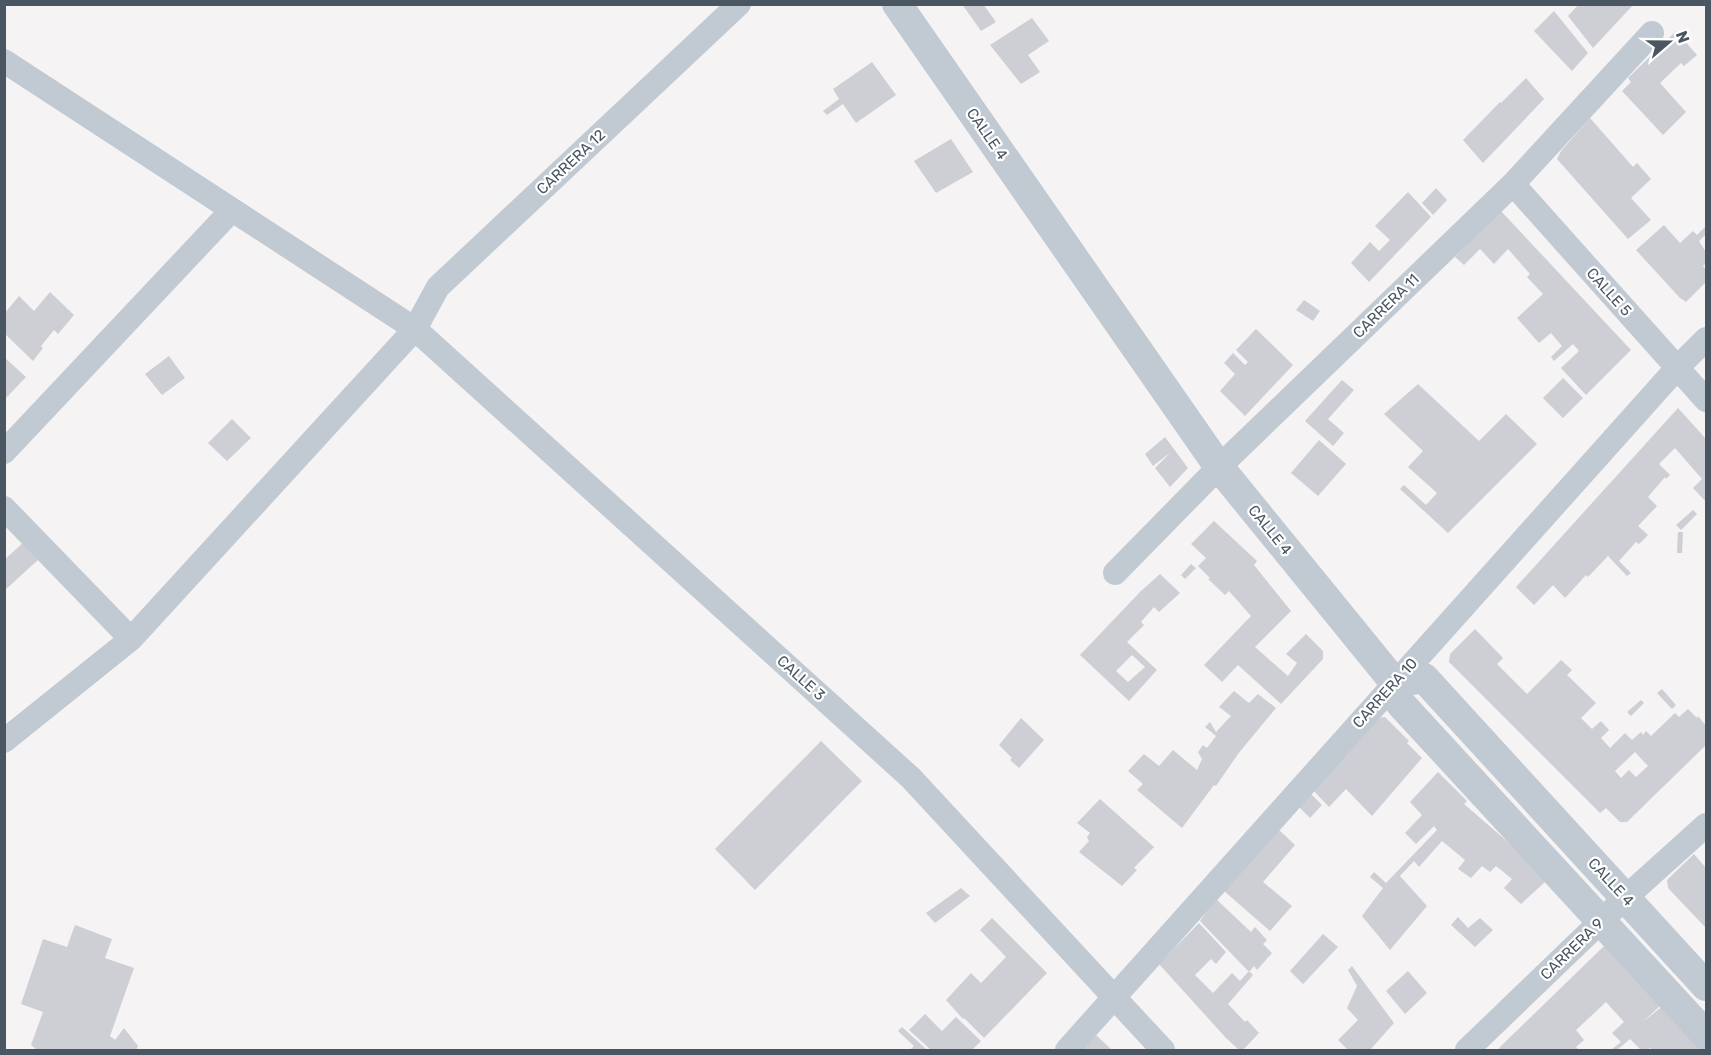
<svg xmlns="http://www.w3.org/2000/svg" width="1711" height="1055" font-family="Rubik,sans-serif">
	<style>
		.building { fill: #cdcfd5; fill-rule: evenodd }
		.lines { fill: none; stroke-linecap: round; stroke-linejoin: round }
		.minor { stroke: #c1cad2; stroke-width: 24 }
		.tertiary { stroke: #c1cad2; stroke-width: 30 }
		.labels { text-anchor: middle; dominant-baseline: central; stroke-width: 4.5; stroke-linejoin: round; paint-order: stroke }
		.street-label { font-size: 15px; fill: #4a5661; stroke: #fff }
	</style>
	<rect width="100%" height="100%" fill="#f5f3f3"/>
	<path class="building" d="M962 4H983L996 22 981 31Z
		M1579 4H1634L1593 48 1568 16Z
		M1554 11 1588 53 1572 71 1534 31Z
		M1032 18 1049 41 1028 55 1040 72 1021 84 990 45Z
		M1676 31 1697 55 1684 66 1681 63 1660 83 1686 112 1663 135 1622 91 1631 82 1628 78Z
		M872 62 896 95 856 123 843 104 827 115 823 111 839 99 833 89Z
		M1526 78 1544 99 1483 163 1463 140 1500 102 1501 103Z
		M1590 118 1633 167 1637 163 1651 179 1631 198 1651 220 1628 239 1557 159 1561 151Z
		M951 139 973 172 936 193 914 161Z
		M1436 188 1447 200 1433 215 1422 203Z
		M1408 192 1431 217 1369 282 1351 263 1370 242 1379 251 1390 240 1375 226Z
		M1500 210 1631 350 1586 395 1561 368 1579 351 1573 344 1554 361 1551 357 1562 346 1551 333 1539 343 1517 318 1543 294 1527 277 1530 274 1508 249 1494 264 1480 249 1464 265 1455 257Z
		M1664 225 1680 243 1693 231 1697 235 1706 226V234L1699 241 1706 252V263L1703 266 1706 270V282L1686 302 1680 298 1636 250Z
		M50 292 74 315 58 334 54 330 41 346 43 348 33 361 4 333V314L19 296 34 311Z
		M1304 300 1320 311 1313 321 1296 310Z
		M1256 329 1293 365 1245 416 1220 391 1235 374 1224 363 1233 353 1245 365 1248 362 1236 350Z
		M169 356 185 378 162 395 145 374Z
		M4 357 26 377 6 398 4 396Z
		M1563 378 1583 398 1563 418 1543 398Z
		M1342 380 1354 390 1328 419 1344 433 1333 446 1305 421Z
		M1418 384 1479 441 1506 414 1537 444 1448 533 1400 489 1404 485 1426 505 1437 493 1408 467 1423 451 1384 414Z
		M1678 408 1706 439V502L1693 488 1702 479 1675 448 1659 464 1670 475 1666 479 1665 477 1648 497 1657 506 1638 526 1648 535 1639 544 1636 542 1619 561 1631 573 1627 576 1608 556 1588 577 1586 575 1565 598 1553 585 1534 605 1516 587Z
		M232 419 251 438 227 461 208 443Z
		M1165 437 1188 468 1170 487 1155 468 1171 452 1153 466 1145 454Z
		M1319 440 1346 464 1318 496 1291 473Z
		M1693 510 1697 514 1681 530 1676 525Z
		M1214 521 1257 561 1254 565 1291 611 1255 647 1288 676 1297 663 1286 654 1306 634 1323 651V659L1281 704 1238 665 1222 682 1204 665 1251 616 1229 591 1225 595 1208 579 1210 578 1198 566 1206 558 1191 544Z
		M1678 532H1683L1682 553H1677Z
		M24 542 39 559 4 591V560Z
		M1191 564 1196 568 1185 579 1181 575Z
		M1160 574 1180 593 1159 612 1154 607 1141 622 1144 625 1127 642 1157 670 1129 701 1080 655 1140 592ZM1132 655 1145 667 1128 682 1116 671Z
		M1475 629 1503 658 1497 664 1527 694 1561 660 1572 670 1567 675 1596 703 1581 718 1592 729 1601 721 1609 730 1601 738 1610 748 1625 733 1632 740 1641 732 1643 735 1646 731 1651 736 1675 713 1679 717 1688 709 1697 718 1698 716 1706 726 1705 746 1627 822H1620L1606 808 1600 813 1449 662 1450 654ZM1635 752 1648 766 1636 777 1629 770 1621 778 1615 771Z
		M1662 689 1676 705 1672 709 1657 693Z
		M1234 691 1249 703 1258 694 1276 708 1238 754 1216 786 1214 785 1182 828 1137 790 1143 784 1128 771 1144 754 1159 766 1173 750 1197 770 1202 759 1198 752 1203 745 1207 748 1216 736 1205 727 1210 722 1216 732 1231 716 1219 707Z
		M1641 700 1644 703 1631 716 1627 712Z
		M1385 717 1409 741 1407 743 1422 758 1372 816 1346 789 1329 807 1312 789 1377 718Z
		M1021 718 1044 740 1019 768 1010 760 1012 758 999 745Z
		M821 741 862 781 755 890 715 849Z
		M1438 772 1467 801 1464 804 1546 875 1545 882 1521 904 1504 888 1512 879 1496 866 1490 872 1482 866 1471 878 1458 869 1465 860 1442 841 1419 867 1414 861 1400 876 1427 906 1390 950 1362 916 1383 888 1370 877 1374 872 1386 883 1437 830 1434 826 1416 844 1405 833 1422 815 1410 802Z
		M1310 793 1322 805 1310 818 1298 806Z
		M1100 799 1154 847 1134 868 1137 870 1122 886 1079 852 1089 841 1087 837 1090 833 1077 823Z
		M1278 829 1295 845 1263 882 1292 906 1270 931 1224 891Z
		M1694 854 1706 868V928L1668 888 1667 880Z
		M961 888 970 896 935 923 926 913Z
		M1216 899 1251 932 1255 927 1267 940 1263 944 1272 953 1257 970 1254 966 1249 972 1200 921Z
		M1458 917 1468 928 1480 918 1493 930 1475 947 1451 925Z
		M992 918 1047 973 984 1038 964 1018 963 1019 946 1000 971 973 981 983 1006 957 980 930Z
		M1199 923 1226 952 1216 964 1211 959 1195 975 1213 993 1232 973 1240 981 1249 971 1253 975 1228 1004 1245 1022 1247 1020 1259 1033 1243 1050H1239L1226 1038 1159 964Z
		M75 925 112 939 105 958 134 968 110 1036 115 1040 124 1028 138 1046 136 1050H37L31 1045 43 1012 21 1004 43 939 67 947Z
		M1323 934 1338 947 1303 984 1290 971Z
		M1603 947H1613L1664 1002 1643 1022 1665 1004 1687 1036 1701 1050H1653L1650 1048 1647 1050H1641L1630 1039 1617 1050H1611L1621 1042 1612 1033 1624 1022 1606 1002 1576 1030 1584 1040 1576 1047 1579 1050H1500L1499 1048Z
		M1352 966 1394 1023 1370 1050H1348L1338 1040 1358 1020 1347 1008 1357 986 1348 970Z
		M1408 971 1427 993 1405 1014 1386 991Z
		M925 1014 942 1031 956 1017 981 1041 972 1050H931L909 1030Z
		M902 1027 913 1037 927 1050H910L914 1046 898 1031Z
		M1096 1035 1112 1050H1081Z"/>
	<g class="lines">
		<path class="minor" d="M4 61 415 329 911 778 1163 1050
			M1513 184 1706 400
			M4 452 232 210
			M4 508 131 639
			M1115 573 1219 467 1513 184 1652 33
			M4 741 131 639 415 329 438 287 739 4
			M1067 1050 1677 368 1706 339
			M1467 1050 1625 898 1706 825"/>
		<path class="tertiary" d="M897 4 1219 467 1395 683 1400 703 1706 1035
			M1395 683 1424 678 1706 986"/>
	</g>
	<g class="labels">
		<g class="street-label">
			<text transform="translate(987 134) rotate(55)">CALLE 4</text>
			<text transform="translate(571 162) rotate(-43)">CARRERA 12</text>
			<text transform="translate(1609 292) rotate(48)">CALLE 5</text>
			<text transform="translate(1386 306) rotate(-44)">CARRERA 11</text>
			<text transform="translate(1270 530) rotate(51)">CALLE 4</text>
			<text transform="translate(801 678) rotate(42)">CALLE 3</text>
			<text transform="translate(1385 693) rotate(-48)">CARRERA 10</text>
			<text transform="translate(1611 882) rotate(47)">CALLE 4</text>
			<text transform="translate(1572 949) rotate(-44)">CARRERA 9</text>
		</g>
	</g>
	<rect width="1711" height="1055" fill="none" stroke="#4a5661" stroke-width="12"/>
	<g transform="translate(1669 42) rotate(70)" stroke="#ffffff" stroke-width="4.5" paint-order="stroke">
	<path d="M0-4.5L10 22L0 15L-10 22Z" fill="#4a5661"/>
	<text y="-9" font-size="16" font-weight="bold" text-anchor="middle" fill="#4a5661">N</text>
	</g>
</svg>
